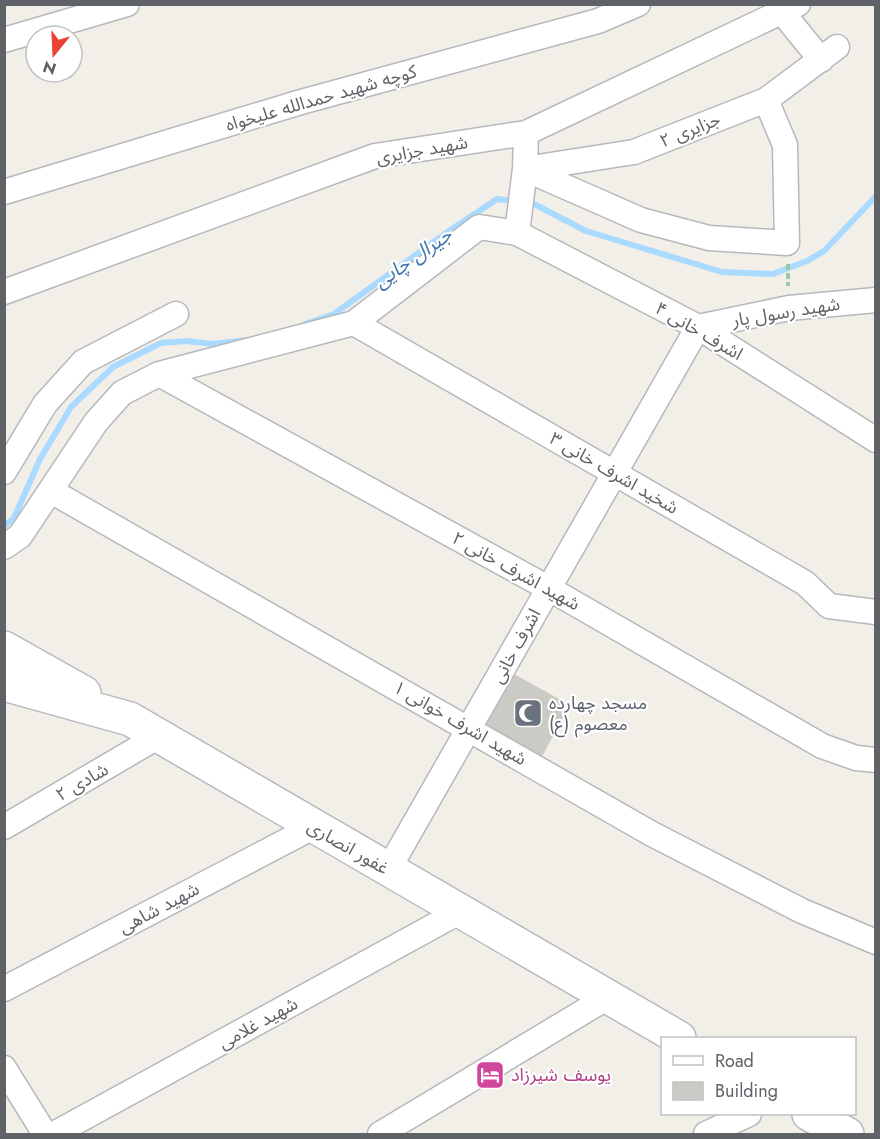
<svg xmlns="http://www.w3.org/2000/svg" width="880" height="1139" font-family="Jost,'Noto Sans Arabic',sans-serif">
	<style>
		.lines { fill: none; stroke-linecap: round; stroke-linejoin: round }
		.stream { stroke: #aadaff; stroke-width: 6 }
		.building { fill: #cccac5 }
		.street-casing { stroke: #b5b8bc; stroke-width: 27 }
		.secondary-casing { stroke: #b6babf; stroke-width: 36 }
		.path { stroke: #9cc7a9; stroke-width: 4; stroke-dasharray: 6 3; stroke-linecap: butt }
		.street { stroke: #fff; stroke-width: 24 }
		.secondary { stroke: #fff; stroke-width: 33 }
		.labels { text-anchor: middle; dominant-baseline: central; stroke-width: 4.5; stroke-linejoin: round; paint-order: stroke }
		.street-label { font-size: 18px; fill: #5f6368; stroke: #fff }
		.worship-label { font-size: 18px; fill: #5b616d; stroke: #fff; text-anchor: start }
		.hotel-label { font-size: 18px; fill: #b23c85; stroke: #fff; text-anchor: start }
		.water-label { font-size: 20px; font-style: italic; fill: #4174aa; stroke: #fff }
	</style>
	<rect width="100%" height="100%" fill="#f1efe8"/>
	<g class="lines">
		<path class="stream" d="M525 203 534 204 586 231 722 272 773 274 807 261 824 251 876 196
			M305 324 334 314 449 231 497 199 515 201
			M4 526 14 518 40 459 71 407 113 367 161 343 187 341 213 344 247 340"/>
	</g>
	<path class="building" d="M514 674 570 705 539 762 488 733 486 722Z"/>
	<g class="lines">
		<g class="street-casing">
			<path id="street" d="M782 12 821 60
				M4 40 127 4
				M525 169 641 220 709 238 787 243 785 145 766 100
				M525 169 634 152 766 100 837 47
				M4 192 301 102 598 21 638 4
				M517 233 698 327 876 440
				M4 292 375 156 526 133 798 4
				M354 323 805 583 829 606 876 612
				M698 327 789 308 876 300
				M159 374 548 588 822 746 856 758 876 760
				M4 472 45 404 83 362 176 314
				M51 491 652 834 802 911 876 942
				M4 547 20 536 96 422 122 393 159 374 354 323 479 227 517 233 525 169 526 133
				M4 827 159 736
				M388 870 698 327
				M4 989 313 827
				M4 1068 45 1134
				M54 1134 461 911
				M380 1134 608 997
				M706 1134 749 1114"/>
		</g>
		<g class="secondary-casing">
			<path id="secondary" d="M4 648 84 693
				M4 684 130 719 679 1038
				M809 1114 847 1134"/>
		</g>
		<path class="path" d="M788 264V286"/>
		<use href="#street" class="street"/>
		<use href="#secondary" class="secondary"/>
	</g>
	<defs>
		<g id="mosque-square" transform="scale(1.5)"><rect x="-9" y="-9" width="18" height="18" rx="4" fill="#6b7280" stroke="#fff"/><path d="M3.5-4.9A6 6 0 1 0 3.5 4.9A5 5 0 1 1 3.5-4.9Z" fill="#fff"/></g>
		<g id="hotel-square" transform="scale(1.5)"><rect x="-9" y="-9" width="18" height="18" rx="4" fill="#d1479c" stroke="#fff"/><path d="M-6-4.5h1.5V1H6V5H4.5V3h-9V5H-6ZM-4 0a1.8 1.8 0 1 1 3.6 0ZM.5 0V-2.5h3Q6-2.5 6 0Z" fill="#fff"/></g>
	</defs>
	<g fill-rule="evenodd">
		<use href="#mosque-square" x="528" y="713"/>
		<use href="#hotel-square" x="490" y="1075"/>
	</g>
	<g class="labels">
		<g class="street-label">
			<text transform="translate(321 98) rotate(-16)">کوچه شهید حمدالله علیخواه</text>
			<text transform="translate(690 130) rotate(-22)">جزایری ۲</text>
			<text transform="translate(422 150) rotate(-10)">شهید جزایری</text>
			<text transform="translate(786 312) rotate(-9)">شهید رسول پار</text>
			<text transform="translate(699 331) rotate(30)">اشرف خانی ۴</text>
			<text transform="translate(614 473) rotate(30)">شخید اشرف خانی ۳</text>
			<text transform="translate(516 571) rotate(29)">شهید اشرف خانی ۲</text>
			<text transform="translate(516 646) rotate(-61)">اشرف خانی</text>
			<text transform="translate(460 723) rotate(30)">شهید اشرف خوانی ۱</text>
			<text transform="translate(82 782) rotate(-30)">شادی ۲</text>
			<text transform="translate(348 847) rotate(30)">غفور انصاری</text>
			<text transform="translate(159 908) rotate(-28)">شهید شاهی</text>
			<text transform="translate(258 1023) rotate(-29)">شهید غلامی</text>
		</g>
		<g class="worship-label">
			<text x="549" y="703">مسجد چهارده<tspan x="549" dy="21">معصوم (ع)</tspan></text>
		</g>
		<g class="hotel-label">
			<text x="511" y="1075">یوسف شیرزاد</text>
		</g>
		<g class="water-label">
			<text transform="translate(413 258) rotate(-35)">جیرال چایی</text>
		</g>
	</g>
	<rect width="880" height="1139" fill="none" stroke="#5f6368" stroke-width="12"/>
	<rect x="661" y="1037" width="195" height="78" fill="#ffffff" stroke="#bfc1c3" stroke-width="1.5"/>
	<rect x="673" y="1056" width="30" height="9" fill="#ffffff" stroke="#bfc1c3" stroke-width="1.5"/>
	<text x="715" y="1067" font-size="18" fill="#5f6368">Road</text>
	<rect x="673" y="1082" width="30" height="18" fill="#cccac5" stroke="#bfc1c3" stroke-width="1.5"/>
	<text x="715" y="1097" font-size="18" fill="#5f6368">Building</text>
	<g transform="translate(54 54) rotate(198)"><circle r="28" fill="#ffffff" stroke="#bfc1c3" stroke-width="1.5"/>
	<path d="M0-4.5L10 22L0 15L-10 22Z" fill="#ea4335"/>
	<text y="-9" font-size="16" font-weight="bold" text-anchor="middle" fill="#5f6368">N</text>
	</g>
</svg>
